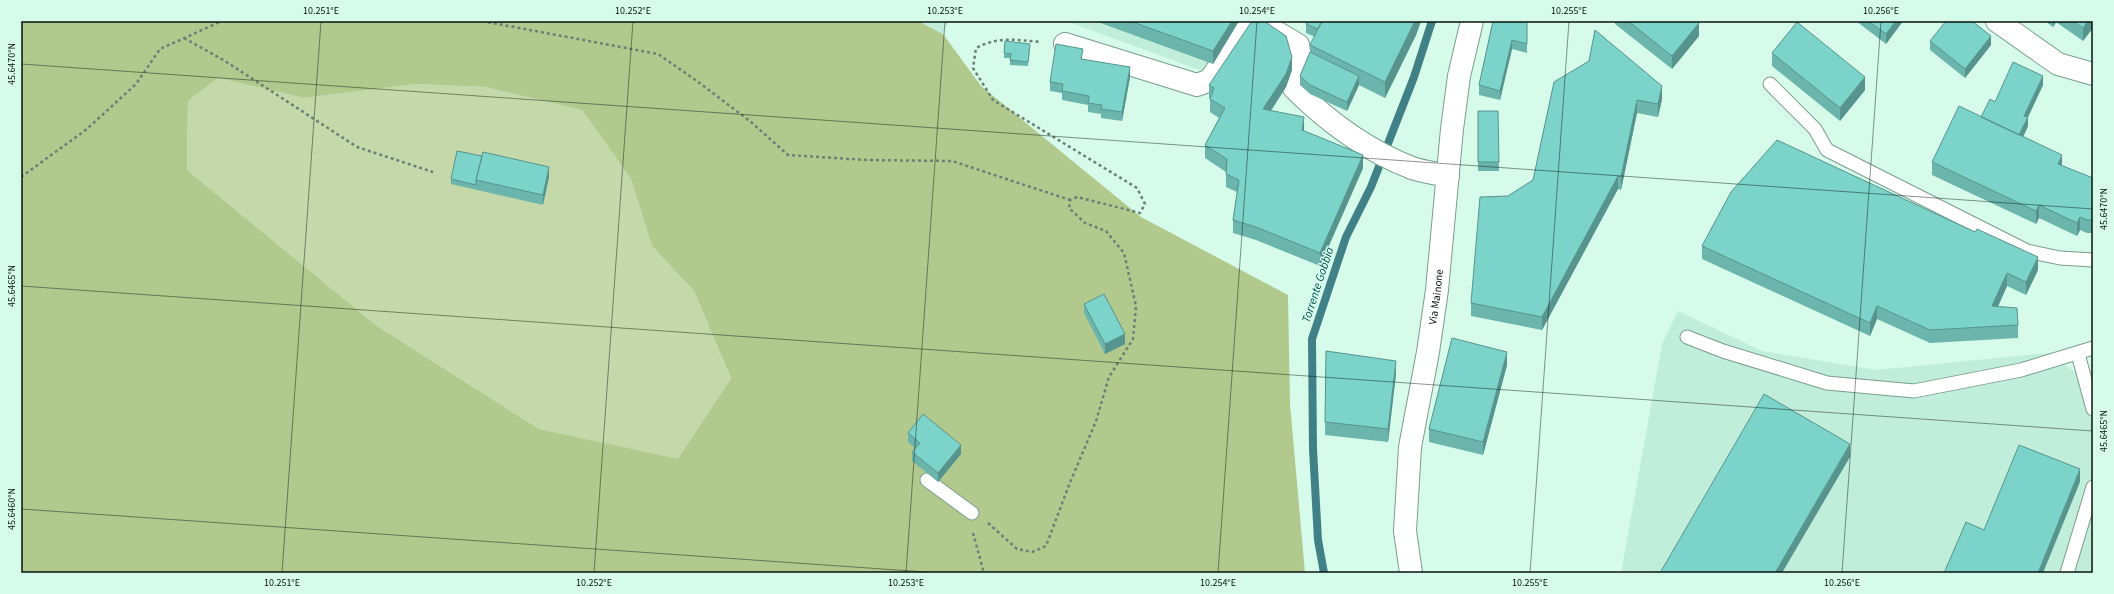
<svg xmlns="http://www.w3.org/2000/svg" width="2114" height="594" font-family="'Source Sans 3',sans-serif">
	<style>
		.built { fill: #c1eeda }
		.green { fill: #c5d8aa }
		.forest { fill: #b1c98d; fill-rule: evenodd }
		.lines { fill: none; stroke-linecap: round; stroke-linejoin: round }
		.stream { stroke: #408187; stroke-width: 8 }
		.service-casing { stroke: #7b9d8e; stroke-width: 15 }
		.minor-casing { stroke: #7b9d8e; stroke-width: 24 }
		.path { stroke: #698176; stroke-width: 2.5; stroke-dasharray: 3 3; stroke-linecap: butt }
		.service { stroke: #fff; stroke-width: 13 }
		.minor { stroke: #fff; stroke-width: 22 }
		.wall { fill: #6bb5ad }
		.shaded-wall { fill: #57948d }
		.building { fill: #7cd3c9; stroke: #57948d }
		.ticks { fill: none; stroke: #07130e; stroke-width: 1; stroke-opacity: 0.45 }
		.labels { text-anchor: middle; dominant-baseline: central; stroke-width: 3; stroke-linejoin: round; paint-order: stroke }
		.street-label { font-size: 11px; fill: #07130e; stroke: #d6fbea }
		.water-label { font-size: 12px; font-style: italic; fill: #00525a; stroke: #d6fbea }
		.neatline { fill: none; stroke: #07130e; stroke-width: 1.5 }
		.ticks-label { font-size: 10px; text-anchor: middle; fill: #07130e }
	</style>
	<rect width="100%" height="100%" fill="#d6fbea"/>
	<path class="built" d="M918 21H949L943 34Z
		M1066 21H1250L1219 77Z
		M1678 311 1762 351 1876 370 2046 353 2093 384V573H1621L1662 344Z"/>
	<path class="green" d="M218 78 304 98 416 84 485 87 582 110 631 179 652 246 694 291 731 380 678 460 539 429 377 326 187 170 188 101Z"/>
	<path class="forest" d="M21 21H918L943 34 981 86 1141 217 1288 295 1290 404 1305 573H21ZM218 78 304 98 416 84 485 87 582 110 631 179 652 246 694 291 731 379 678 459 539 429 377 326 187 170 188 101Z"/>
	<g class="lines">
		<path class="stream" d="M1324 573 1318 540 1313 449 1312 339 1346 237 1371 187 1414 77 1432 21"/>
		<g class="service-casing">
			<path id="service" d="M1770 84 1815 129 1827 150 2027 251 2060 258 2093 260
				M1687 337 1723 351 1827 383 1914 391 2021 370 2093 348
				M2078 354 2093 409
				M927 480 972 513
				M2067 573 2093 487"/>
		</g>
		<g class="minor-casing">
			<g id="minor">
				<path d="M1997 21 2058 64 2093 74"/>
				<path d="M1065 44 1197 85 1210 80 1247 26 1261 23 1298 45 1300 57 1294 88C1327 121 1368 151 1412 168 1423 172 1436 173 1448 176"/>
				<path id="s1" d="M1411 573 1405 531 1410 447 1428 352 1437 290 1452 129 1459 76 1472 21"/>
			</g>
		</g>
		<path class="path" d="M482 21 658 54 697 81 751 122 788 155 866 160 952 161 1070 200
			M184 38 225 61 357 147 433 172
			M21 177 87 129 136 84 160 49 222 21
			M988 523 1017 549 1032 552 1046 546 1069 485 1096 421 1109 377 1133 339 1136 306 1124 253 1106 231 1085 223 1069 208 1070 200 1077 197 1140 213 1145 204 1137 188 993 100 973 68 976 48C999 36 1016 40 1041 42
			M973 533 984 573"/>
		<use href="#service" class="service"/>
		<use href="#minor" class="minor"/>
	</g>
	<path class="wall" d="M1095 21H1239L1213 64Z
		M1298 21H1306L1305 23Z
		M1308 21H1421L1416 35 1385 98 1359 85 1347 111 1310 94 1300 85V76L1310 52V45L1315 37 1306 33V24Z
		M1493 21H1527V53L1512 49 1500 100 1479 95V85Z
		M1615 21H1696L1699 36 1672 69 1615 24Z
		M1856 21H1903L1886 44Z
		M2045 21H2093L2083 41 2056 22 2053 27Z
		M1930 41 1991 45 1965 78 1930 50Z
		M1030 49 1028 66 1010 65V58H1004V53Z
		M1772 53 1865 90 1840 121 1772 66Z
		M1083 59 1130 77 1122 121 1101 118V114L1088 112V105L1062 100V93L1050 91V82Z
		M1292 70 1286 87 1271 111 1363 168 1320 266 1256 240 1233 233V220L1237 192 1226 187V172L1205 158V145L1219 118 1210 112V99L1209 98V85Z
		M1554 82 1662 99 1658 117 1637 113 1621 190 1618 189 1542 330 1471 316V303L1508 196 1533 180Z
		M2043 85 2028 117V126L2023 137 2062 166 2093 178V233H2087L2080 230 2077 236 2039 218 2036 224 1932 175V162L1981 117Z
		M1478 111H1498L1499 171H1478Z
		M549 177 543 205 451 184V179Z
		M1702 246 2038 270 2026 295 2007 286 1998 307 2018 325V338L1930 343 1877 319 1870 336 1702 259Z
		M1084 304 1125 344 1105 354 1084 313Z
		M1326 351 1396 374 1388 442 1325 435Z
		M1507 365 1483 455 1429 442V429Z
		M908 433 961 454 938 482 912 461V452L915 448 908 442Z"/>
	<path class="shaded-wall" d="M1232 21H1239L1213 64V51Z
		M1415 21H1421L1416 35 1385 98V82Z
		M1896 21H1903L1886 44V34Z
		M2053 21H2056V22L2053 27Z
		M2088 21H2093V28L2083 41V28Z
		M1699 23V36L1672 69V56Z
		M1991 36V45L1965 78V69Z
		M1512 40V49L1500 100V91Z
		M1292 57V70L1286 87 1263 122V109Z
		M1130 67V77L1122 121V112Z
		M1359 76V85L1347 111V102Z
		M2043 76V85L2028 117V126L2018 148V138L2024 116Z
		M1865 77V90L1840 121V108Z
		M1662 86V99L1658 117V104Z
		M1637 100V113L1621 190V177Z
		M1304 117V130L1302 143V130Z
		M1363 155V168L1320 266V253Z
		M2062 155V168L2058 164Z
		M549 167V177L543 205V195Z
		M1618 176V189L1542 330V317Z
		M2039 205V218L2036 224V211Z
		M2080 217V230L2077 236V223Z
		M2038 257V270L2026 295V282Z
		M2007 273V286L1992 319V306Z
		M1877 306V319L1870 336V323Z
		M1125 334V344L1105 354V344Z
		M1507 352V365L1483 455V442Z
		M1396 361V374L1388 442V429Z
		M1850 444V457L1782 573H1775Z
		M961 445V454L938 482V473Z
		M2080 469V482L2043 573H2038Z"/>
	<path class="building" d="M1130 21H1232L1213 51Z
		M1252 21H1264L1286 36 1292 57 1286 74 1263 109 1304 117 1302 130 1363 155 1320 253 1256 227 1233 220 1239 180 1226 174 1227 159 1205 145 1225 108 1210 99 1214 88 1209 85Z
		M1308 21H1322L1318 29 1306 24Z
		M1322 21H1415L1385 82 1310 45Z
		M1493 21H1527V44L1512 40 1500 91 1479 85Z
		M1628 21H1696L1699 23 1672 56Z
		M1868 21H1896L1886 34Z
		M1946 21H1972L1991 36 1965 69 1930 41Z
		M2072 21H2088L2083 28Z
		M1797 22 1865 77 1840 108 1772 53Z
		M1595 30 1662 86 1658 104 1637 100 1621 177 1618 176 1542 317 1471 303 1480 197 1508 196 1533 180 1554 82 1589 61Z
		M1005 41 1030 44 1028 62 1010 60 1011 54 1004 53Z
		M1056 44 1083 49 1081 59 1130 67 1122 112 1101 109 1102 105 1088 103 1089 96 1062 91 1063 84 1050 82Z
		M1310 52 1359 76 1347 102 1310 85 1300 76Z
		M2013 62 2043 76 2024 116 2028 117 2019 135 1981 117 1990 99 1995 102Z
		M1959 106 2062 155 2058 164 2093 178V220H2087L2080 217 2077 223 2039 205 2036 211 1932 162Z
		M1478 111H1498L1499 162H1478Z
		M1777 140 1975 232 1977 229 2038 257 2026 282 2007 273 1992 306 2017 308 2018 325 1930 330 1877 306 1870 323 1702 246 1731 192Z
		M457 151 482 156 476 180V185L451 179Z
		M483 152 549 167 543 195 476 180Z
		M1104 294 1125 334 1105 344 1084 304Z
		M1452 338 1507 352 1483 442 1429 429Z
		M1326 351 1396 361 1388 429 1325 422Z
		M1764 394 1850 444 1775 573H1660Z
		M923 414 961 445 938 473 912 452 920 443 908 433Z
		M2019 445 2080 469 2038 573H1944L1966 522 1984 530Z"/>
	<path class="ticks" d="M21 64 2093 209M21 286 2093 431M21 509 940 573M282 573 321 21M594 573 633 21M906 573 945 21M1218 573 1257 21M1530 573 1569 21M1842 573 1881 21"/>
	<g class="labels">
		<g class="street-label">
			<text stroke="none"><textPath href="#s1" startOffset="279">Via Mainone</textPath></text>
		</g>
		<g class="water-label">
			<text transform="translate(1318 285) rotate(-72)">Torrente Gobbia</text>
		</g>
	</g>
	<rect width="2114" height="594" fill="none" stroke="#d6fbea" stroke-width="44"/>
	<rect x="22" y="22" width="2070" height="550" class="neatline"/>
	<g class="ticks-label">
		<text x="321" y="14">10.251°E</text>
		<text x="633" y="14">10.252°E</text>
		<text x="945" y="14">10.253°E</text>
		<text x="1257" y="14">10.254°E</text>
		<text x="1569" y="14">10.255°E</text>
		<text x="1881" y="14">10.256°E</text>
		<text transform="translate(11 64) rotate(-90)" y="4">45.6470°N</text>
		<text transform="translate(2103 209) rotate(-90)" y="4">45.6470°N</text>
		<text transform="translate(11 286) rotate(-90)" y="4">45.6465°N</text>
		<text transform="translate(2103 431) rotate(-90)" y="4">45.6465°N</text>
		<text transform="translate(11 509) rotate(-90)" y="4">45.6460°N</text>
		<text x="282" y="586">10.251°E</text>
		<text x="594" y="586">10.252°E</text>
		<text x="906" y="586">10.253°E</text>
		<text x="1218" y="586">10.254°E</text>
		<text x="1530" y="586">10.255°E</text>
		<text x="1842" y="586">10.256°E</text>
	</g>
</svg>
